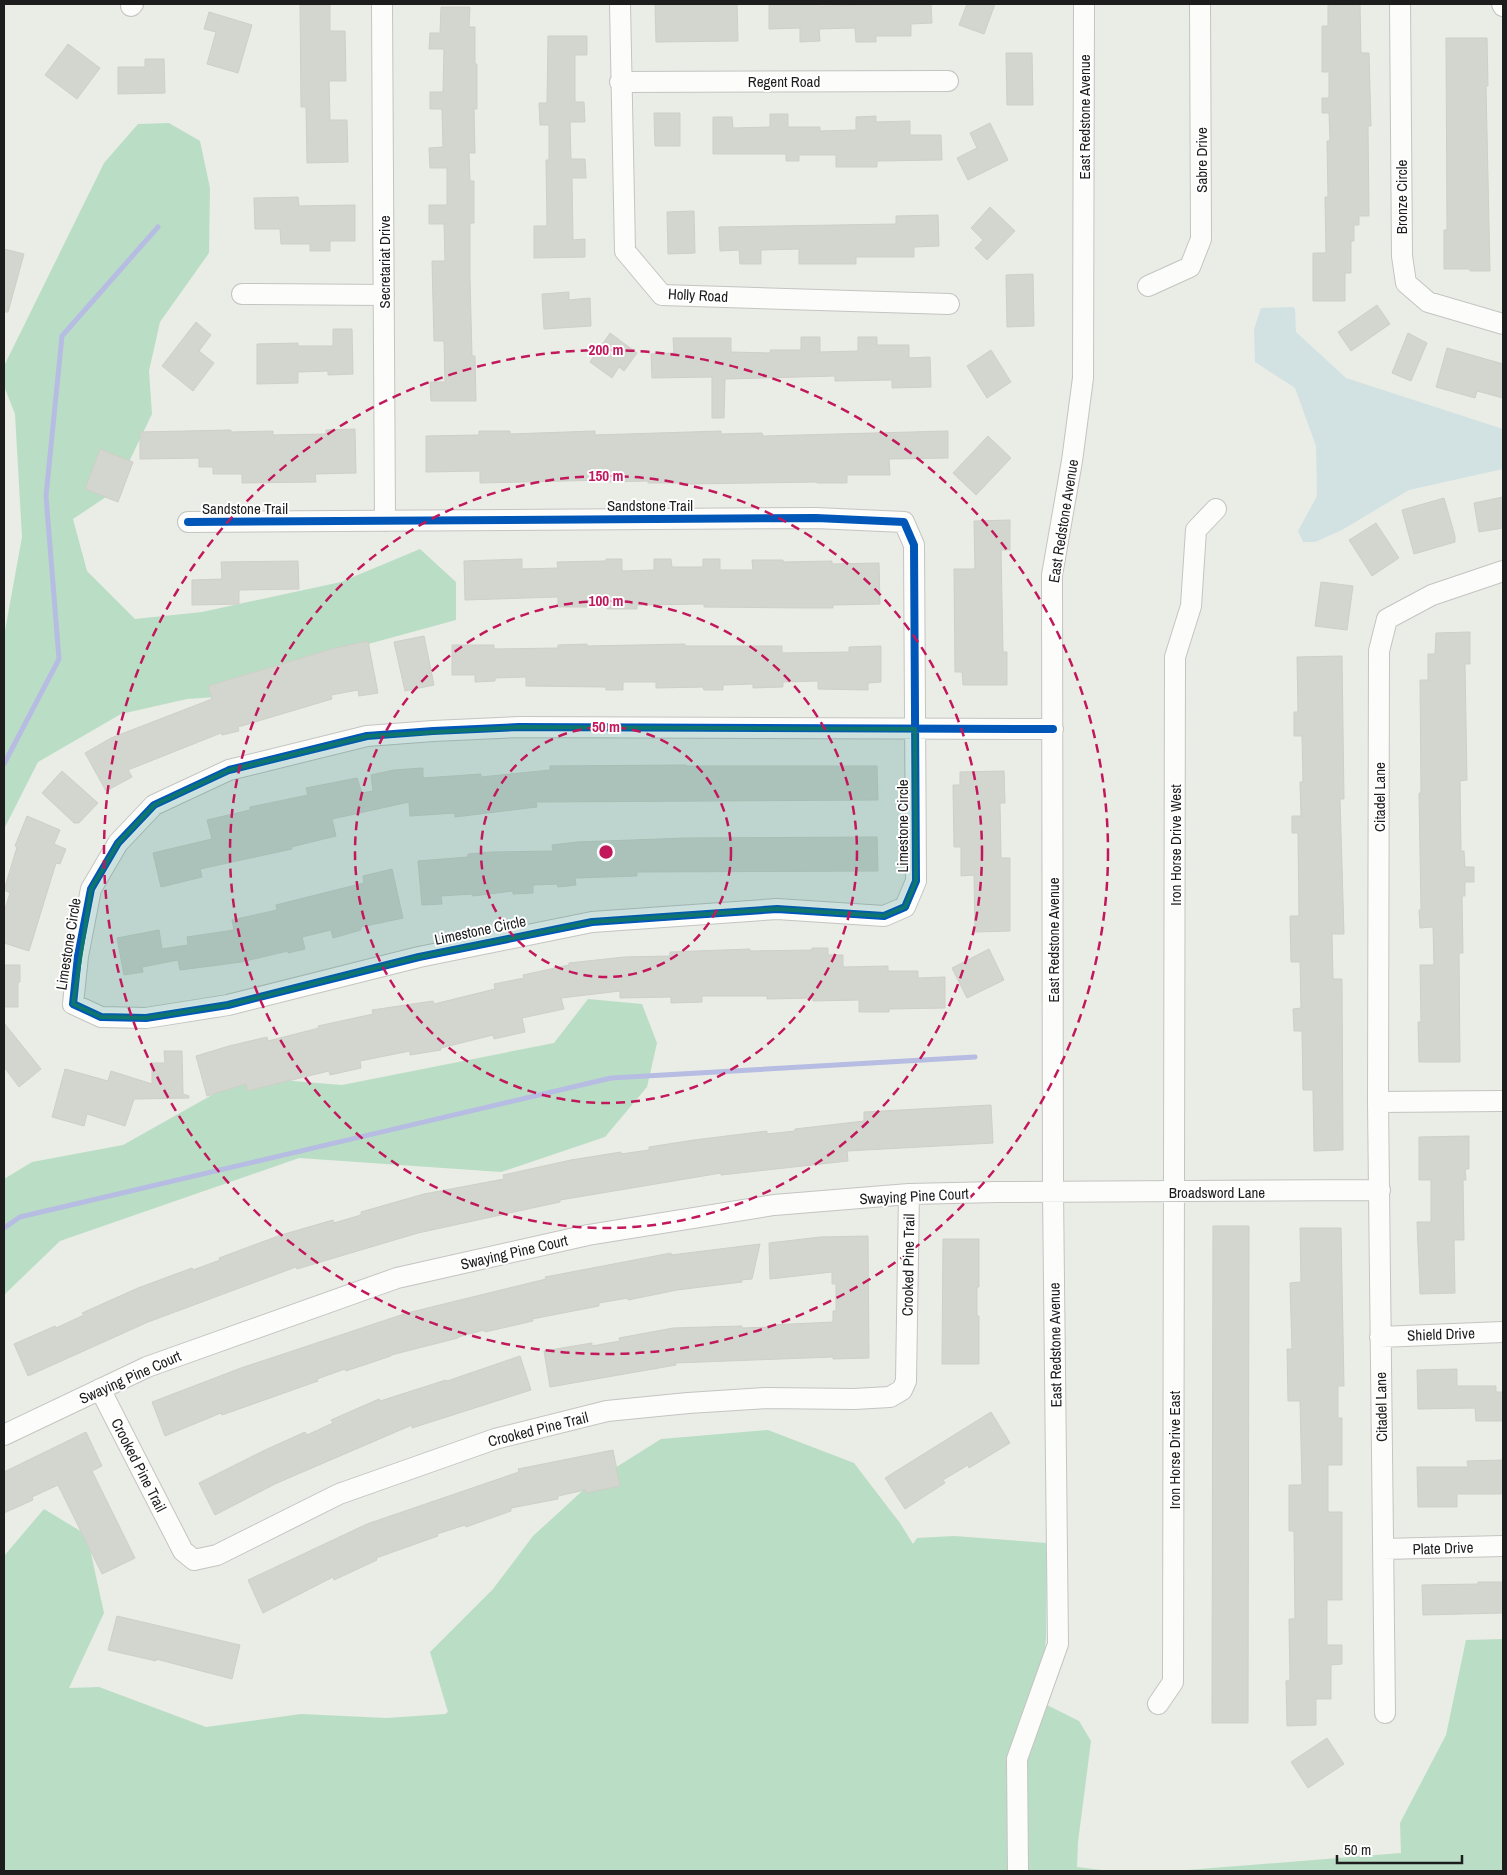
<svg xmlns="http://www.w3.org/2000/svg" width="1507" height="1875" font-family="'Archivo Narrow',sans-serif">
	<style>
		.forest { fill: #badec5 }
		.wetland { fill: #d2e2e2 }
		.lines { fill: none; stroke-linecap: round; stroke-linejoin: round }
		.stream { stroke: #b6bce2; stroke-width: 5 }
		.building { fill: #d3d5cf; stroke: #cecfc7 }
		.minor-casing { stroke: #c4c4c2; stroke-width: 22 }
		.minor { stroke: #fcfcfb; stroke-width: 20 }
		.cycleway-casing { stroke: #fff; stroke-width: 11 }
		.cycleway { stroke: #0057b8; stroke-width: 8 }
		.marked { fill: #0f766e; fill-opacity: 0.2; stroke: #0f766e; stroke-width: 4; stroke-linejoin: round }
		.ring { fill: none; stroke: #c2185b; stroke-width: 2.5; stroke-dasharray: 9 6 }
		.labels { text-anchor: middle; dominant-baseline: central; stroke-width: 4; stroke-linejoin: round; paint-order: stroke }
		.street-label { font-size: 15px; fill: #1d1d1d; stroke: #fff }
		.centre { fill: #c2185b; stroke: #fff; stroke-width: 2.5 }
		.ring-label { font-size: 15px; text-anchor: middle; font-weight: bold; fill: #c2185b; stroke: #fff; stroke-width: 4; stroke-linejoin: round; paint-order: stroke }
	</style>
	<rect width="100%" height="100%" fill="#eaece6"/>
	<path class="forest" d="M169 123 200 141 210 188 209 253 160 322 149 371 152 414 115 491 73 519 87 571 135 619 202 612 341 582 420 549 456 582V620L317 658 231 696 187 699 121 714 38 762 4 829V636L22 537 15 414 4 386V366L104 163 138 124Z
		M588 999 642 1004 657 1043 647 1087 605 1137 501 1172 299 1158 60 1241 4 1295V1179L32 1162 123 1145 244 1077 342 1085 554 1043Z
		M768 1430 854 1463 900 1523 913 1544 917 1538 954 1536 1047 1543 1046 1638 1044 1657 1007 1759 1008 1871H4V1556L44 1509 87 1535 104 1613 69 1688 99 1687 206 1727 301 1714 387 1718 445 1714 448 1712 430 1652 493 1589 533 1536 591 1483 661 1439Z
		M1503 1639V1871H1175L1401 1853 1400 1823 1446 1735 1466 1640Z
		M1047 1705 1079 1721 1091 1741 1078 1842 1077 1867 1110 1871H1027V1760Z"/>
	<path class="wetland" d="M1293 307 1295 309 1296 332 1346 378 1503 429V469L1409 490 1342 530 1315 542H1303L1298 531 1317 496 1316 446 1295 388 1255 362 1254 329 1261 308Z"/>
	<g class="lines">
		<path class="stream" d="M4 764 59 659 46 496 62 336 158 227
			M4 1228 20 1217 611 1078 975 1057"/>
	</g>
	<path class="building" d="M655 4H737L738 41 656 42Z
		M769 4H819V6L931 4 932 23 911 24V36H876V42H856L855 28 819 29 820 41 800 42V28L769 29Z
		M967 4H995L984 34 959 25Z
		M1328 4H1360L1361 53H1369L1371 126H1368L1369 216H1359V225H1354V241H1351V273H1345V301H1313V253H1326L1325 197H1328L1327 141H1330L1329 113H1322V98H1329V72H1322V26H1328Z
		M300 5H330V31H345L346 81H329L330 120H347L348 162 307 163 306 107H301Z
		M441 7H470L469 27H475V64H477V109H474L475 153H469L470 181H474V223H470V279L472 356H475L476 401H431L430 382H445L444 341H434L432 261H445L444 224H429V205H447V168H430L429 148 443 147 442 109H430V92H443L444 49H429L430 33H440Z
		M209 12 252 25 238 73 207 64 216 32 204 29Z
		M548 36H587V55H575V102H584L585 122H570L571 159H585L586 178H572L573 240 585 239V257L534 258V226H547L546 160H549V125H540L539 103H547Z
		M1446 38H1487L1488 86H1486L1490 271H1470V269H1444V230H1447Z
		M68 44 100 68 77 99 45 75Z
		M1006 53H1032L1033 105H1007Z
		M145 59H164L165 93 118 94V67H145Z
		M654 113H680V146H655Z
		M770 114H788V127H820V131L856 130V117L876 116V122L910 121V135H941L942 160 877 161V167H836V155H799V161H786V154H713V117H732L733 128 770 127Z
		M990 123 1008 160 968 180 957 158 977 148 970 133Z
		M298 197 299 206 355 205V241H330V251H310V244H281L280 229H255L254 198Z
		M990 207 1015 231 987 260 975 248 983 240 971 228Z
		M694 211 695 253 668 254 667 212Z
		M938 215 939 246 914 247V257H856V264H799V249L761 250V264H740L739 250 720 251 719 227 896 224V216Z
		M4 249 24 254 8 312H4Z
		M1033 274 1034 326 1007 327 1006 275Z
		M569 292V300L590 298 591 326 544 329 542 294Z
		M1377 305 1390 324 1351 351 1338 332Z
		M196 322 211 335 199 351 214 363 193 391 162 366Z
		M333 329H352L353 374 328 375V371L298 372V383L257 384V344L298 343V346H333Z
		M610 333 637 353 624 371 619 367 612 378 590 362Z
		M1408 333 1427 343 1411 381 1392 373Z
		M801 337H820V352L858 351V337H877V345H909V358L930 357 931 387 892 388V380L835 381V376L725 379 724 418H712V377L652 378 651 354 674 353 673 338H731V352L771 353 770 350H801Z
		M1447 348 1503 364V398L1477 391 1475 398 1436 387Z
		M991 350 1011 382 987 398 967 366Z
		M355 429 356 473 315 474 316 482 242 483V474H213V467H199V458L140 459V432L231 430V432L273 431V435L326 434V430Z
		M479 431H510V434L595 431V435L721 431V434L762 433 763 436 948 431V458L889 459 890 475H847V483H817V482L690 484V483H648V481L607 482V480L480 483V471L426 472V436L479 435Z
		M988 436 1011 458 976 495 953 473Z
		M100 449 133 462 118 502 85 489Z
		M1503 497V528L1479 532 1474 503Z
		M1444 498 1455 536V542L1414 554 1402 510Z
		M1010 520V550H1001L1003 652H1007V685H963L962 672H955L954 569H975L974 521Z
		M1376 523 1399 558 1372 576 1349 540Z
		M522 559V569L558 568 557 562 606 561V559H622V571L654 570V559H671L672 567H703V559H720V570H753L752 560H783V562L832 561V564L879 563 880 604 833 605V608H803L704 607V604L637 605V609H607V607H558V597L465 600 464 561Z
		M298 561 299 589 239 590V604L192 605V580L222 579 221 562Z
		M1321 582 1353 586 1347 630 1315 626Z
		M1470 632V664H1465L1467 780 1460 781 1461 851H1464L1465 867H1474V882H1465V896H1462L1463 953H1459L1460 1062H1419L1418 1022H1421L1420 965H1434L1433 927 1420 928 1419 910H1421L1419 793H1421L1420 680H1428V654H1435L1436 633Z
		M424 636 434 685 405 691 394 642Z
		M368 641 378 693 359 696 358 690 331 695 332 699 238 727 239 731 222 735 221 733 128 770 132 777 106 791 85 753 111 738 212 699 208 686 335 648Z
		M587 644V646L685 644V646H782V653L849 652V647L881 646V682L868 683V690L818 689V681L783 682V687L753 688V684L723 685V690H704L703 687 656 688V682H623V690H606V687L526 686V677L495 678V681L475 682V675H452V645H494V649L558 648V645Z
		M1342 656 1344 799H1340L1344 934H1332L1333 979H1342L1343 1150 1314 1151 1313 1090H1303L1302 1031H1294L1293 1009 1301 1008 1300 962H1291L1290 916H1299L1298 833H1292V816H1301L1300 782H1303L1302 736H1294V712H1298L1297 657Z
		M686 765V766H877L878 800 536 802 537 807 455 817V813L410 816 409 802 332 819 336 836 291 847 292 849 200 869 202 877 161 887 153 853 212 839 207 820 250 810V807L308 795 306 788 357 778 362 793 373 791 371 775 394 770 423 768V778L481 774V777L550 770V766Z
		M62 771 98 803 79 823H74L42 793Z
		M1004 771 1005 803H1000L1001 858H1010V931L975 932 974 875 961 876V847H954L953 785H960V772Z
		M27 816 60 830 54 844 66 849 60 864 56 863 29 951 4 943V912L10 893 4 890 17 847 15 846Z
		M877 837 878 871 637 872V876L575 878 576 885 558 887 557 884 533 885V893L513 894V891L473 896 472 894 441 896 442 904 422 905 418 861 468 857V854L492 852 553 851 552 845 577 842 686 838Z
		M392 869 403 918 361 927V930L333 938 331 930 302 937 305 949 288 953V951L241 962 180 970 178 960 142 967 143 972 124 975 117 938 159 930 162 949 188 945 187 937 234 930 232 920 277 910 276 905 364 883 363 876Z
		M812 948H828V955H843V967L888 966V971H918V978L945 977V1008L889 1009V1012H859V1000L813 1001V998L767 999V996H702V1002L671 1003V997L620 998V991L561 998 564 1009 522 1018 525 1032 494 1039 493 1035 441 1048V1050L410 1055V1051L360 1061 361 1068 330 1075 329 1071 247 1091 246 1084 207 1096 196 1056 229 1046 267 1037 268 1041 319 1028 318 1026 373 1014 372 1010 433 1001 434 1004 495 989 494 984 524 978 523 975 569 965V963L624 957 670 956V952L750 949V951L812 950Z
		M989 949 1004 980 967 998 952 968Z
		M4 965H20V982H18V1007H4Z
		M4 1023 41 1069 19 1087 4 1067Z
		M164 1051H182L183 1094 189 1096V1098L134 1099 125 1126 87 1114 84 1126 52 1117 65 1069 108 1081 111 1071 152 1084V1063H165Z
		M991 1105 993 1143 847 1151 848 1161 721 1175V1173L560 1200V1202L418 1233 297 1269 296 1267 148 1322 28 1376 14 1344 55 1326 56 1328 84 1315 82 1313 138 1288 192 1268 193 1270 220 1260 219 1258 281 1235 333 1220 334 1223 361 1215V1212L424 1194 504 1179 503 1175 571 1160 621 1152V1154L649 1150V1147L694 1140 767 1131V1134L795 1131V1129L864 1121V1112Z
		M1469 1136V1169H1465L1466 1180H1463L1464 1240H1454L1455 1293 1420 1294 1417 1222H1431V1180H1419V1137Z
		M1213 1226H1249L1248 1723H1212Z
		M1300 1228H1341L1344 1386H1338V1418H1342V1465H1328V1512H1342V1600H1327V1645H1342V1664L1331 1665V1699H1316V1725L1287 1726 1286 1681 1290 1680 1289 1619H1295L1294 1531H1289V1485H1302L1300 1401H1288L1287 1349H1292L1290 1283 1301 1282Z
		M868 1236 869 1358 833 1359V1357L675 1363 676 1365 550 1387 544 1351 592 1343V1346L620 1341 619 1338 673 1328 742 1326V1328L771 1327V1325L833 1322V1311H836V1284H832V1272L770 1279 769 1243 820 1237Z
		M943 1239H979V1287H977V1316H979V1364H942Z
		M760 1244 752 1279 741 1280 742 1282 677 1290 628 1300V1298L599 1303V1306L532 1319 533 1321 485 1332 484 1330 458 1337V1338L391 1355V1356L346 1371 345 1369 317 1379 318 1381 222 1415 221 1413 165 1436 152 1402 241 1368 407 1313 546 1279 545 1277 671 1253V1255Z
		M520 1356 531 1390 412 1428V1425L277 1483 215 1515 199 1483 265 1450 305 1432 307 1435 333 1423 331 1420 379 1399 380 1401 446 1380 447 1381Z
		M1457 1369V1386H1496V1392H1503V1421H1476L1475 1408 1418 1409 1417 1370Z
		M991 1412 1010 1443 969 1468 968 1465 943 1480 945 1483 905 1509 885 1478Z
		M86 1432 102 1466 92 1471 135 1558 102 1574 58 1485 32 1497 33 1500 4 1513V1472Z
		M613 1450 620 1486 586 1493 585 1490 558 1496V1499L511 1508V1511L466 1527 465 1525 437 1534 438 1536 376 1558 377 1560 334 1580 333 1577 263 1613 248 1580 367 1524 519 1472 518 1469Z
		M1503 1460V1494H1457V1507H1418L1417 1467H1468L1467 1461Z
		M1478 1582H1503V1613L1423 1615 1422 1585 1478 1584Z
		M117 1616 240 1645 232 1679 156 1659V1661L108 1650Z
		M1327 1738 1344 1764 1308 1788 1291 1762Z"/>
	<g class="lines">
		<g class="minor-casing">
			<path id="minor" d="M382 4 385 521
				M620 4 625 251 662 295 949 304
				M1400 4 1402 256 1406 283 1428 302 1503 324
				M1502 4 1503 6
				M131 6 133 4
				M620 82 948 81
				M1148 286 1190 267 1201 239 1200 4
				M242 294 384 295
				M188 522 816 518 904 522 914 545 916 881 905 907 884 916 777 909 592 922 419 957 228 1005 146 1018 101 1017 73 1004 78 956 91 889 118 843 154 805 229 770 367 736 433 731 519 727 1036 729H1053
				M1378 1102 1503 1101
				M1380 1337 1503 1332
				M100 1389 183 1551 194 1560 217 1555 339 1494 495 1439 607 1411 688 1403 766 1398 854 1399 890 1397 902 1390 906 1381 909 1194
				M4 1435 147 1367 397 1278 588 1235 774 1205 909 1194 997 1192 1380 1190
				M1383 1549 1503 1546
				M1158 1704 1173 1682 1175 657 1191 606 1196 530 1216 509
				M1385 1713 1378 1102 1379 651 1387 619 1432 595 1503 571
				M1018 1871 1017 1759 1058 1644 1053 1192 1052 575 1072 461 1083 378 1084 4"/>
		</g>
		<use href="#minor" class="minor"/>
		<g class="cycleway-casing">
			<path id="cycleway" d="M188 522 816 518 904 522 914 545 916 881 905 907 884 916 777 909 592 922 419 957 228 1005 146 1018 101 1017 73 1004 78 956 91 889 118 843 154 805 229 770 367 736 433 731 519 727 1036 729H1053"/>
		</g>
		<use href="#cycleway" class="cycleway"/>
	</g>
	<path class="marked" d="M519 727 915 729 916 881 905 907 884 916 777 909 592 922 419 957 228 1005 146 1018 101 1017 73 1004 91 889 118 843 154 805 229 770 367 736Z"/>
	<g class="ring">
		<circle cx="606" cy="852" r="125"/>
		<circle cx="606" cy="852" r="251"/>
		<circle cx="606" cy="852" r="376"/>
		<circle cx="606" cy="852" r="502"/>
	</g>
	<g class="labels">
		<g class="street-label">
			<text x="784" y="81">Regent Road</text>
			<text transform="translate(1084 117) rotate(-90)">East Redstone Avenue</text>
			<text transform="translate(1201 160) rotate(-90)">Sabre Drive</text>
			<text transform="translate(1401 197) rotate(-90)">Bronze Circle</text>
			<text transform="translate(384 262) rotate(-90)">Secretariat Drive</text>
			<text transform="translate(698 295) rotate(3)">Holly Road</text>
			<text x="650" y="505">Sandstone Trail</text>
			<text x="245" y="508">Sandstone Trail</text>
			<text transform="translate(1063 521) rotate(-81)">East Redstone Avenue</text>
			<text transform="translate(1379 797) rotate(-90)">Citadel Lane</text>
			<text transform="translate(902 826) rotate(-90)">Limestone Circle</text>
			<text transform="translate(1175 845) rotate(-90)">Iron Horse Drive West</text>
			<text transform="translate(480 930) rotate(-12)">Limestone Circle</text>
			<text transform="translate(1053 940) rotate(-90)">East Redstone Avenue</text>
			<text transform="translate(68 944) rotate(-81)">Limestone Circle</text>
			<text x="1217" y="1192">Broadsword Lane</text>
			<text transform="translate(914 1196) rotate(-3)">Swaying Pine Court</text>
			<text transform="translate(514 1252) rotate(-13)">Swaying Pine Court</text>
			<text transform="translate(908 1265) rotate(-89)">Crooked Pine Trail</text>
			<text transform="translate(1441 1334) rotate(-2)">Shield Drive</text>
			<text transform="translate(1055 1345) rotate(-91)">East Redstone Avenue</text>
			<text transform="translate(130 1377) rotate(-24)">Swaying Pine Court</text>
			<text transform="translate(1381 1407) rotate(-91)">Citadel Lane</text>
			<text transform="translate(538 1429) rotate(-14)">Crooked Pine Trail</text>
			<text transform="translate(1174 1450) rotate(-90)">Iron Horse Drive East</text>
			<text transform="translate(139 1465) rotate(63)">Crooked Pine Trail</text>
			<text transform="translate(1443 1548) rotate(-2)">Plate Drive</text>
		</g>
	</g>
	<circle cx="606" cy="852" r="8" class="centre"/>
	<g class="ring-label">
		<text x="606" y="355">200 m</text>
		<text x="606" y="481">150 m</text>
		<text x="606" y="606">100 m</text>
		<text x="606" y="732">50 m</text>
	</g>
	<rect width="1507" height="1875" fill="none" stroke="#1d1d1d" stroke-width="10"/>
	<path d="M1337 1855v8h125v-8" fill="none" stroke="#1d1d1d" stroke-width="2.5"/>
	<text x="1344" y="1855" font-size="15" fill="#1d1d1d" stroke="#ffffff" stroke-width="4" paint-order="stroke">50 m</text>
</svg>
